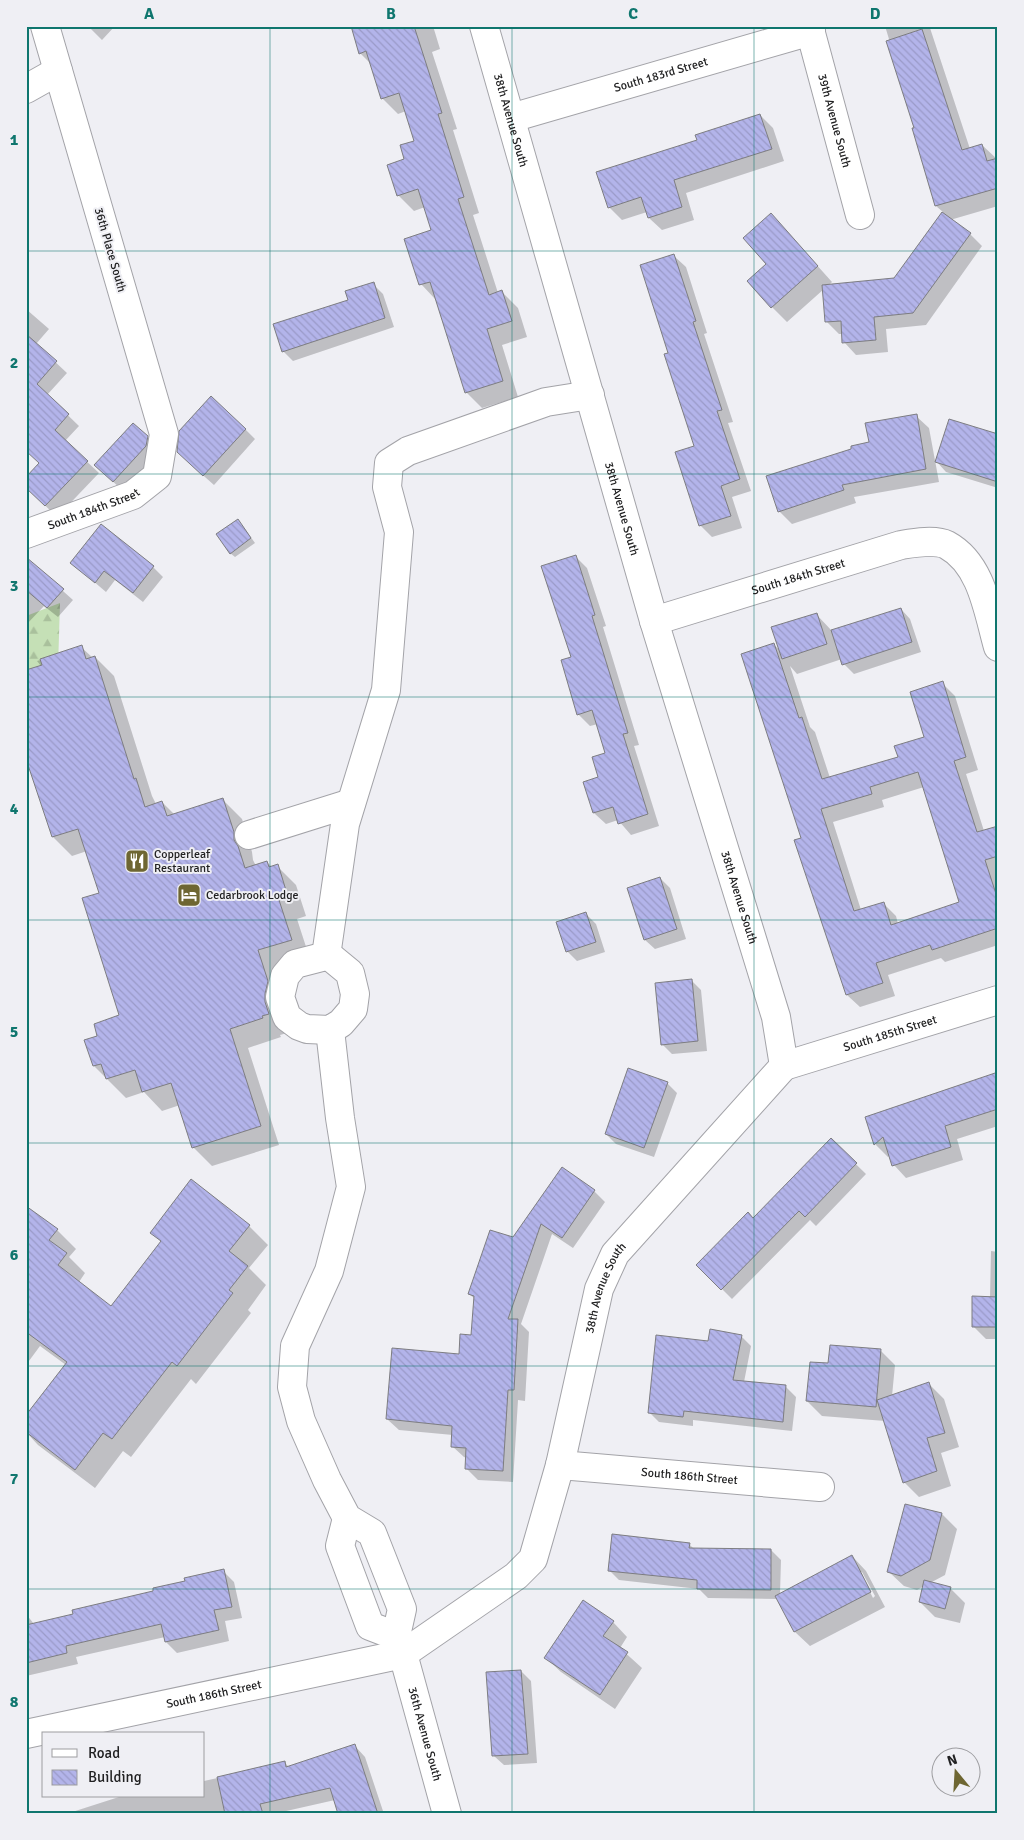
<svg xmlns="http://www.w3.org/2000/svg" width="1024" height="1840" font-family="Signika,sans-serif">
	<style>
		.forest { fill: url(#forest-firs) }
		.shadow { fill: #0003; fill-rule: evenodd }
		.building { fill: url(#building-back-hatch); stroke: #7d7d81; fill-rule: evenodd }
		.lines { fill: none; stroke-linecap: round; stroke-linejoin: round }
		.minor-casing { stroke: #a3a3a8; stroke-width: 30 }
		.minor { stroke: #fff; stroke-width: 28 }
		.grid { fill: none; stroke: #0f766e; stroke-width: 1; stroke-opacity: 0.55 }
		.labels { text-anchor: middle; dominant-baseline: central; stroke-width: 4; stroke-linejoin: round; paint-order: stroke }
		.street-label { font-size: 12px; fill: #212122; stroke: #efeff4 }
		.poi-label { font-size: 12px; fill: #212122; stroke: #efeff4; text-anchor: start }
		.neatline { fill: none; stroke: #0f766e; stroke-width: 2 }
		.grid-label { font-size: 16px; text-anchor: middle; font-weight: bold; fill: #0f766e }
	</style>
	<defs>
		<pattern id="forest-firs" width="22" height="20" patternUnits="userSpaceOnUse" patternTransform="scale(1.25)"><rect width="22" height="20" fill="#c5e0b6"/><path d="M5 1l3.5 6h-7zM16 11l3.5 6h-7z" fill="#a9c09c"/></pattern>
		<pattern id="building-back-hatch" width="6" height="6" patternUnits="userSpaceOnUse" patternTransform="scale(1.25)"><rect width="6" height="6" fill="#b3b4ea"/><path d="M-1 5l2 2M0 0l6 6M5-1l2 2" fill="none" stroke="#9a9ac8"/></pattern>
	</defs>
	<rect width="100%" height="100%" fill="#efeff4"/>
	<path class="forest" d="M60 603 57 699 26 742V616Z"/>
	<path class="shadow" d="M88 26H115L102 40Z
		M352 26H433L440 49 432 52 457 129 453 130 479 213 473 215 498 293 502 292 518 308 527 337 502 345 518 397 482 408 466 392 436 300 421 284 433 231 425 207 414 211 398 195 406 160 415 142 406 111 398 114 382 98 372 65 360 53Z
		M885 26H935L930 28 970 149 982 145 998 160V206L950 220 970 234 982 246 926 325 886 329 888 352 856 355 844 342 843 334H839L827 322 824 289 787 322 772 307 768 264 771 214 832 282 828 286 895 280 943 212 936 206 914 129 916 128Z
		M760 115 773 128 784 161 686 193 694 220 662 230 649 218 647 212 622 220 609 207 698 140Z
		M674 256 686 267 707 333 704 334 733 422 728 423 751 491 732 497 742 528 712 537 700 525 696 446 670 354Z
		M373 284 383 294 394 327 293 361 283 351Z
		M26 309 49 329 36 344 67 373 47 395 79 426 65 441 99 473 57 517 26 487 40 463 26 450Z
		M916 416 929 428 939 482 854 497 856 503 792 524 779 511 870 443Z
		M245 429 255 439 214 485 188 462Z
		M998 435V488L946 472 937 462Z
		M147 437 157 447 156 456 123 491 105 474Z
		M242 525 255 543 235 557 230 553Z
		M575 556 587 568 606 626 603 627 639 745 634 746 659 826 631 835 618 820 606 824 594 813 599 778 607 753 598 724 590 726 578 714 573 658Z
		M26 558 73 600 58 617 44 606 26 625Z
		M72 563 153 567 163 577 143 602 115 580 106 592Z
		M901 609 910 619 921 652 854 674 844 664 842 659 797 674 790 666 810 727 815 732 830 778 899 758 925 738 942 683 955 696 978 770 966 774 984 831 998 832V945L945 962 941 958 888 975 895 996 860 1007 847 995 803 839 774 645 780 650 816 614 832 631ZM924 787 961 903 898 924 896 916 883 903 861 910 833 822 884 807 882 800Z
		M81 647 93 658 95 657 114 676 152 796 156 804 162 802 175 815 223 800 242 819 252 852 253 860 256 866 267 862 272 867 277 866 296 885 306 916 297 919 310 959 276 969 287 1033 280 1035 281 1037 248 1048 279 1145 212 1166 193 1147 180 1105 162 1111 144 1092 126 1098 94 1066 99 1037 121 1016 101 893 87 851 72 856 53 837 41 666 37 661Z
		M660 878 670 888 686 939 655 949 645 940Z
		M586 914 596 924 605 952 577 961 567 951Z
		M691 980 701 990 707 1051 672 1054 662 1044Z
		M998 1073V1126L957 1139 963 1160 906 1178 894 1165 890 1155 888 1157 876 1145 867 1118Z
		M667 1083 677 1093 654 1157 616 1144 606 1134Z
		M831 1140 866 1174 816 1226 810 1220 732 1299 698 1265 753 1219Z
		M594 1191 605 1202 573 1248 552 1234 521 1324 529 1332 525 1401 518 1400 513 1482 478 1480 466 1468 467 1458 464 1457 452 1446 453 1435 399 1430 387 1419 460 1355 472 1336 475 1299 469 1294 514 1239Z
		M26 1207 57 1230 76 1249 69 1257 85 1273 79 1282 111 1308 162 1243 152 1232 249 1226 268 1245 249 1268 266 1285 248 1310 251 1313 196 1384 191 1379 131 1457 123 1451 95 1488 38 1445 26 1432V1417L66 1365 40 1346 26 1365Z
		M991 1251 998 1252V1339H986L973 1326 990 1298Z
		M741 1336 751 1346 744 1382 786 1387 796 1397 792 1431 693 1420V1426L659 1422 649 1412 709 1342Z
		M880 1350 895 1365 892 1396 929 1384 944 1399 959 1447 941 1453 951 1486 919 1497 904 1482 885 1421 822 1416 807 1401 829 1365Z
		M906 1505 942 1514 957 1529 945 1575 930 1583 950 1588 965 1603 960 1623 935 1617 920 1602 924 1586 917 1590 904 1586 889 1572Z
		M689 1544 694 1549 771 1550 781 1560 780 1594 852 1556 866 1571 885 1607 810 1646 795 1632 778 1599 708 1598 699 1589 619 1580 609 1570ZM860 1572H862L875 1596 873 1598Z
		M223 1571 234 1582 242 1618 225 1621 229 1641 177 1653 166 1642 165 1637 76 1657 78 1664 26 1676V1614L34 1624 74 1615Z
		M613 1622 627 1637 620 1648 642 1668 615 1709 561 1672 546 1658Z
		M521 1671 531 1681 537 1763 504 1765 494 1756Z
		M355 1746 365 1757 384 1814H340L335 1800 273 1814H66L122 1796H204V1781L285 1763 289 1767Z"/>
	<path class="building" d="M351 26H414L442 113 438 114 464 197 458 199 489 295 502 290 512 321 487 329 503 381 465 393 430 282 419 285 404 239 431 230 418 189 397 196 387 165 404 159 400 145 414 141 399 93 381 99 366 51 359 54Z
		M922 29 962 150 982 144 987 161 998 158V188L935 206 912 128H914L886 41Z
		M760 114 772 149 674 180 682 207 648 218 641 197 608 208 596 172 697 140 695 135Z
		M942 212 971 233 913 313 874 317 876 340 842 343 841 321 825 322 822 285 894 278Z
		M771 213 818 266 771 308 747 281 766 264 743 238Z
		M674 254 696 321 693 322 722 410 717 411 740 479 721 486 731 516 699 526 675 452 694 446 664 354 668 353 640 265Z
		M374 282 385 318 282 352 273 324 348 300 345 291Z
		M26 334 57 361 37 384 69 414 55 430 88 461 45 506 26 488V477L39 463 26 451Z
		M211 396 246 429 203 476 177 452 179 431Z
		M917 414 926 469 842 485 844 490 778 512 766 476 851 449V446L869 442 865 423Z
		M949 419 998 434V482L935 462Z
		M133 423 148 436 146 446 113 482 94 465Z
		M238 519 251 538 230 554 216 534Z
		M101 524 154 566 133 593 104 571 95 583 70 563Z
		M576 555 595 615 592 616 628 733 623 734 648 814 618 824 613 807 593 813 583 782 598 777 592 757 605 753 592 710 577 715 561 660 571 657 541 566Z
		M26 557 64 589 47 608 26 590Z
		M901 608 912 642 842 665 831 630Z
		M817 613 827 644 782 659 771 627Z
		M774 643 799 718 802 717 822 779 898 757 894 746 924 737 910 692 943 681 966 757 954 761 977 832 998 826V856L985 860 998 900V928L932 950 930 945 876 963 883 983 846 995 794 840 801 838 741 654ZM918 772 959 902 891 925 884 902 854 911 821 809 872 794 870 787Z
		M82 645 86 659 95 656 134 779 136 778 145 807 162 801 167 816 223 798 234 832V840L238 846 245 868 267 861 269 867 278 864 288 897 279 900 292 940 258 950 268 981 265 994V1002L269 1014 262 1016 263 1018 230 1029 261 1126 192 1148 171 1083 142 1092 135 1070 106 1079 101 1064 93 1066 84 1040 97 1036 94 1024 119 1015 82 898 99 893 78 829 52 837 26 759V670L42 665 40 659Z
		M660 877 677 929 644 940 627 888Z
		M586 912 596 942 566 952 556 922Z
		M692 979 698 1041 661 1045 655 983Z
		M628 1068 668 1082 644 1148 605 1134Z
		M998 1072V1109L945 1126 951 1147 892 1166 883 1137 874 1145 865 1117Z
		M831 1138 857 1163 805 1217 799 1211 721 1290 696 1265 748 1212 753 1218Z
		M562 1167 595 1190 562 1238 541 1224 508 1319H518L514 1390H508L503 1471 465 1469 466 1448 451 1447 452 1426 386 1419 392 1348 459 1354 460 1334 471 1335 474 1296 468 1294 490 1230 513 1237Z
		M191 1179 250 1225 229 1251 248 1266 229 1290 233 1293 177 1366 172 1362 112 1439 103 1433 75 1470 26 1432V1415L67 1362 26 1332V1206L58 1229 49 1240 67 1253 58 1265 111 1306 161 1241 150 1233Z
		M972 1296 998 1297V1327H972Z
		M710 1329 742 1335 733 1380 786 1385 783 1422 684 1411 683 1417 648 1413 656 1335 708 1341Z
		M830 1345 881 1349 876 1407 806 1401 810 1362 828 1363Z
		M929 1382 945 1433 927 1438 937 1471 903 1483 877 1400Z
		M905 1504 942 1513 930 1560 901 1576 887 1572Z
		M612 1534 690 1543 689 1548 771 1549V1590L697 1589V1580L608 1571Z
		M852 1555 871 1592 794 1632 775 1596Z
		M224 1569 232 1607 214 1610 219 1630 165 1642 161 1624 66 1646 67 1653 26 1663V1625L73 1614 72 1610 153 1591V1588L185 1581 184 1578Z
		M924 1580 951 1587 945 1609 919 1602Z
		M583 1600 614 1621 603 1636 628 1652 600 1695 544 1658Z
		M521 1670 528 1754 492 1756 486 1672Z
		M355 1744 378 1814H338L330 1788 260 1804 263 1814H225L217 1777 285 1761 286 1767Z"/>
	<g class="lines">
		<g class="minor-casing">
			<g id="minor">
				<path id="s1" d="M484 26 654 621 776 1017 784 1066"/>
				<path id="s2" d="M809 26 860 215"/>
				<path d="M26 89 58 71"/>
				<path id="s3" d="M511 118 811 31"/>
				<path id="s4" d="M26 534 133 495 157 476 164 434 45 26"/>
				<path id="s5" d="M654 621 901 545C913 543 935 539 947 545 982 564 988 612 998 647"/>
				<path d="M249 835 351 803"/>
				<path d="M326 956 345 824 386 690 399 532 387 487 389 463 408 451 546 402 590 395"/>
				<path d="M326 956 333 959 350 973 355 994 353 1009 341 1023 330 1030 307 1029 299 1026 287 1017 280 997 285 976 295 964Z"/>
				<path d="M330 1030 340 1118 351 1187 329 1271 295 1346 292 1387 301 1421 327 1480 347 1518 372 1533 402 1609 396 1636"/>
				<path id="s6" d="M784 1066 998 1000"/>
				<path id="s7" d="M560 1465 820 1487"/>
				<path d="M347 1518 340 1546 370 1626 396 1636"/>
				<path id="s8" d="M397 1637 403 1654 447 1814"/>
				<path id="s9" d="M26 1734 403 1654 516 1576 533 1559 560 1465 599 1289 615 1254 784 1066"/>
			</g>
		</g>
		<use href="#minor" class="minor"/>
	</g>
	<path class="grid" d="M270 26V1814M512 26V1814M754 26V1814M26 251H998M26 474H998M26 697H998M26 920H998M26 1143H998M26 1366H998M26 1589H998"/>
	<defs>
		<g id="restaurant-square" transform="scale(1.25)"><rect x="-9" y="-9" width="18" height="18" rx="4" fill="#6e6632" stroke="#efeff4"/><path d="M-5-6h1v4h1v-4h1v4h1v-4h1v5L-1.5 .5V6h-2V.5L-5-1ZM5-6V6H3V1.5H1.5Q1.5-4 5-6Z" fill="#fff"/></g>
		<g id="hotel-square" transform="scale(1.25)"><rect x="-9" y="-9" width="18" height="18" rx="4" fill="#6e6632" stroke="#efeff4"/><path d="M-6-4.5h1.5V1H6V5H4.5V3h-9V5H-6ZM-4 0a1.8 1.8 0 1 1 3.6 0ZM.5 0V-2.5h3Q6-2.5 6 0Z" fill="#fff"/></g>
	</defs>
	<g fill-rule="evenodd">
		<use href="#restaurant-square" x="137" y="861"/>
		<use href="#hotel-square" x="189" y="895"/>
	</g>
	<g class="labels">
		<g class="street-label">
			<text stroke="none"><textPath href="#s3" startOffset="156">South 183rd Street</textPath></text>
			<text stroke="none"><textPath href="#s1" startOffset="98">38th Avenue South</textPath></text>
			<text stroke="none"><textPath href="#s2" startOffset="98">39th Avenue South</textPath></text>
			<text transform="translate(110 250) rotate(74)">36th Place South</text>
			<text stroke="none"><textPath href="#s4" startOffset="72">South 184th Street</textPath></text>
			<text stroke="none"><textPath href="#s1" startOffset="502">38th Avenue South</textPath></text>
			<text stroke="none"><textPath href="#s5" startOffset="151">South 184th Street</textPath></text>
			<text stroke="none"><textPath href="#s1" startOffset="908">38th Avenue South</textPath></text>
			<text stroke="none"><textPath href="#s6" startOffset="111">South 185th Street</textPath></text>
			<text stroke="none"><textPath href="#s9" startOffset="828">38th Avenue South</textPath></text>
			<text stroke="none"><textPath href="#s7" startOffset="130">South 186th Street</textPath></text>
			<text stroke="none"><textPath href="#s9" startOffset="192">South 186th Street</textPath></text>
			<text stroke="none"><textPath href="#s8" startOffset="101">36th Avenue South</textPath></text>
		</g>
		<g class="poi-label">
			<text x="154" y="854">Copperleaf<tspan x="154" dy="14">Restaurant</tspan></text>
			<text x="206" y="895">Cedarbrook Lodge</text>
		</g>
	</g>
	<rect width="1024" height="1840" fill="none" stroke="#efeff4" stroke-width="55"/>
	<rect x="42" y="1732" width="162" height="65" fill="#efeff4" stroke="#9d9da0"/>
	<rect x="52" y="1749" width="25" height="8" fill="#ffffff" stroke="#9d9da0"/>
	<text x="88" y="1758" font-size="15" fill="#212122">Road</text>
	<rect x="52" y="1770" width="25" height="15" fill="url(#building-back-hatch)" stroke="#9d9da0"/>
	<text x="88" y="1782" font-size="15" fill="#212122">Building</text>
	<g transform="translate(956 1772) rotate(342)"><circle r="24" fill="#efeff4" stroke="#9d9da0"/>
	<path d="M0-4L9 19L0 12L-9 19Z" fill="#6e6632"/>
	<text y="-8" font-size="14" font-weight="bold" text-anchor="middle" fill="#212122">N</text>
	</g>
	<rect x="28" y="28" width="968" height="1784" class="neatline"/>
	<g class="grid-label">
		<text x="149" y="19">A</text>
		<text x="391" y="19">B</text>
		<text x="633" y="19">C</text>
		<text x="875" y="19">D</text>
		<text x="14" y="145">1</text>
		<text x="14" y="368">2</text>
		<text x="14" y="591">3</text>
		<text x="14" y="814">4</text>
		<text x="14" y="1037">5</text>
		<text x="14" y="1260">6</text>
		<text x="14" y="1484">7</text>
		<text x="14" y="1707">8</text>
	</g>
</svg>
